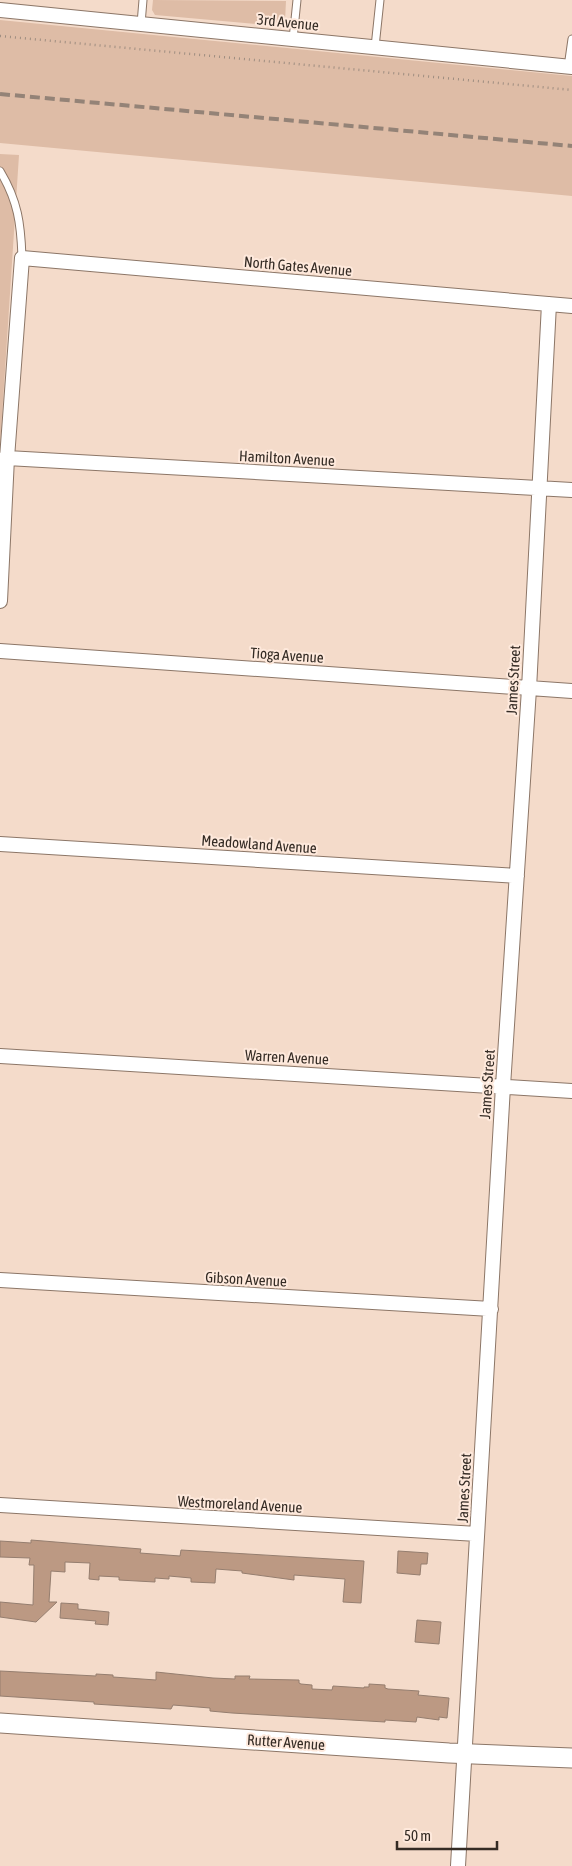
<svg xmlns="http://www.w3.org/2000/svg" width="572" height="1866" font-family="'Asap Condensed',sans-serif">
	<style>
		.green { fill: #debca6 }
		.building { fill: #bc9983; stroke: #957e6f }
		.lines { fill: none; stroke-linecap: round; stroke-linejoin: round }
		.service-casing { stroke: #8c7667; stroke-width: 9 }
		.minor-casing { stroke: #8c7667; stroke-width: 16 }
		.secondary-casing { stroke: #8c7667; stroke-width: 21 }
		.path { stroke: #9e8d80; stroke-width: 2.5; stroke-dasharray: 1 4; stroke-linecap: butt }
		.service { stroke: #fff; stroke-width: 7 }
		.minor { stroke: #fff; stroke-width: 14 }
		.secondary { stroke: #fff; stroke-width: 19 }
		.rail { stroke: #948377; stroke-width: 4; stroke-dasharray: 10 5; stroke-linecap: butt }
		.labels { text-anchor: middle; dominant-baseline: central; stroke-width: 4; stroke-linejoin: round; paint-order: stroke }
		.street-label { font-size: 15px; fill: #342b24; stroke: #fee9dc }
	</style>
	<rect width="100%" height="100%" fill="#f4dbca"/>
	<path class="green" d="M153 0 286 1 285 21 280 26 155 15 152 10Z
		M0 20 572 76V196L0 143Z
		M0 154 19 155 0 447Z"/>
	<path class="building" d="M31 1540 141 1549 140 1553 180 1556 181 1550 364 1561 361 1603 343 1602 345 1579 294 1575V1580L242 1573V1571L216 1569 215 1583 191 1582V1578L169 1576V1579L155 1578V1582L119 1580V1577L99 1576V1580L89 1579 90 1563 65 1562V1572L51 1571 49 1602H57L36 1622 0 1617V1602L33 1605 34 1565H29L30 1558 0 1557V1541L31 1543Z
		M398 1551 428 1553 427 1564H421L420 1575 397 1573Z
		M61 1603 78 1604V1609L109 1612 108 1625 95 1624 96 1621 60 1618Z
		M417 1620 441 1622 439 1644 415 1642Z
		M0 1671 96 1676V1674L113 1675V1677L156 1680V1672L213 1678 235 1679V1676H250L249 1679 299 1680V1683L301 1684 312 1685V1689L332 1690 333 1686 364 1688V1687H369V1684L385 1685V1688L388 1689 419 1691 418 1695 449 1698 447 1718 439 1717V1720L417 1717 416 1722 385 1720V1722L232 1713 210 1711V1708L173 1705 171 1709 94 1704V1702L0 1696Z"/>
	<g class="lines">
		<g class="service-casing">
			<path id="service" d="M141 24 143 0
				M293 39 297 0
				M375 47 380 0
				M568 67 572 39
				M0 171C18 201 21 224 22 258"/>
		</g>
		<g class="minor-casing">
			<path id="minor" d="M0 10 572 67
				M0 460 7 458 572 490
				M0 601 7 458 22 258 572 306
				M0 651 572 691
				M0 844 517 876
				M0 1056 572 1091
				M0 1280 491 1309
				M0 1505 477 1534
				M458 1866 503 1086 529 689 549 304"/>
		</g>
		<g class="secondary-casing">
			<path id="secondary" d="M0 1723 449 1753 572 1758"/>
		</g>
		<path class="path" d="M0 36 572 90"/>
		<use href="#service" class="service"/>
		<use href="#minor" class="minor"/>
		<use href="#secondary" class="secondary"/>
		<path class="rail" d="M0 94 572 146"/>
	</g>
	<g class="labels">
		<g class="street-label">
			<text transform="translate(288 22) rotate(6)">3rd Avenue</text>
			<text transform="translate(298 266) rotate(5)">North Gates Avenue</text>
			<text transform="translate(287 458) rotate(3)">Hamilton Avenue</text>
			<text transform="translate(287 655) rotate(4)">Tioga Avenue</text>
			<text transform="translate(513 680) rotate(-87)">James Street</text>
			<text transform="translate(259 844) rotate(4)">Meadowland Avenue</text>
			<text transform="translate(287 1057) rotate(3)">Warren Avenue</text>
			<text transform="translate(487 1084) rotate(-86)">James Street</text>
			<text transform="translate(246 1279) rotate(3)">Gibson Avenue</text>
			<text transform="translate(464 1488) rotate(-87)">James Street</text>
			<text transform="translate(240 1504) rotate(3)">Westmoreland Avenue</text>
			<text transform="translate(286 1742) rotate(4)">Rutter Avenue</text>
		</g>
	</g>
	<path d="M397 1841v8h100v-8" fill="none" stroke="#342b24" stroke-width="2.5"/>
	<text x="404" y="1841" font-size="15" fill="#342b24" stroke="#fee9dc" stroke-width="4" paint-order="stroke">50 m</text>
</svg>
